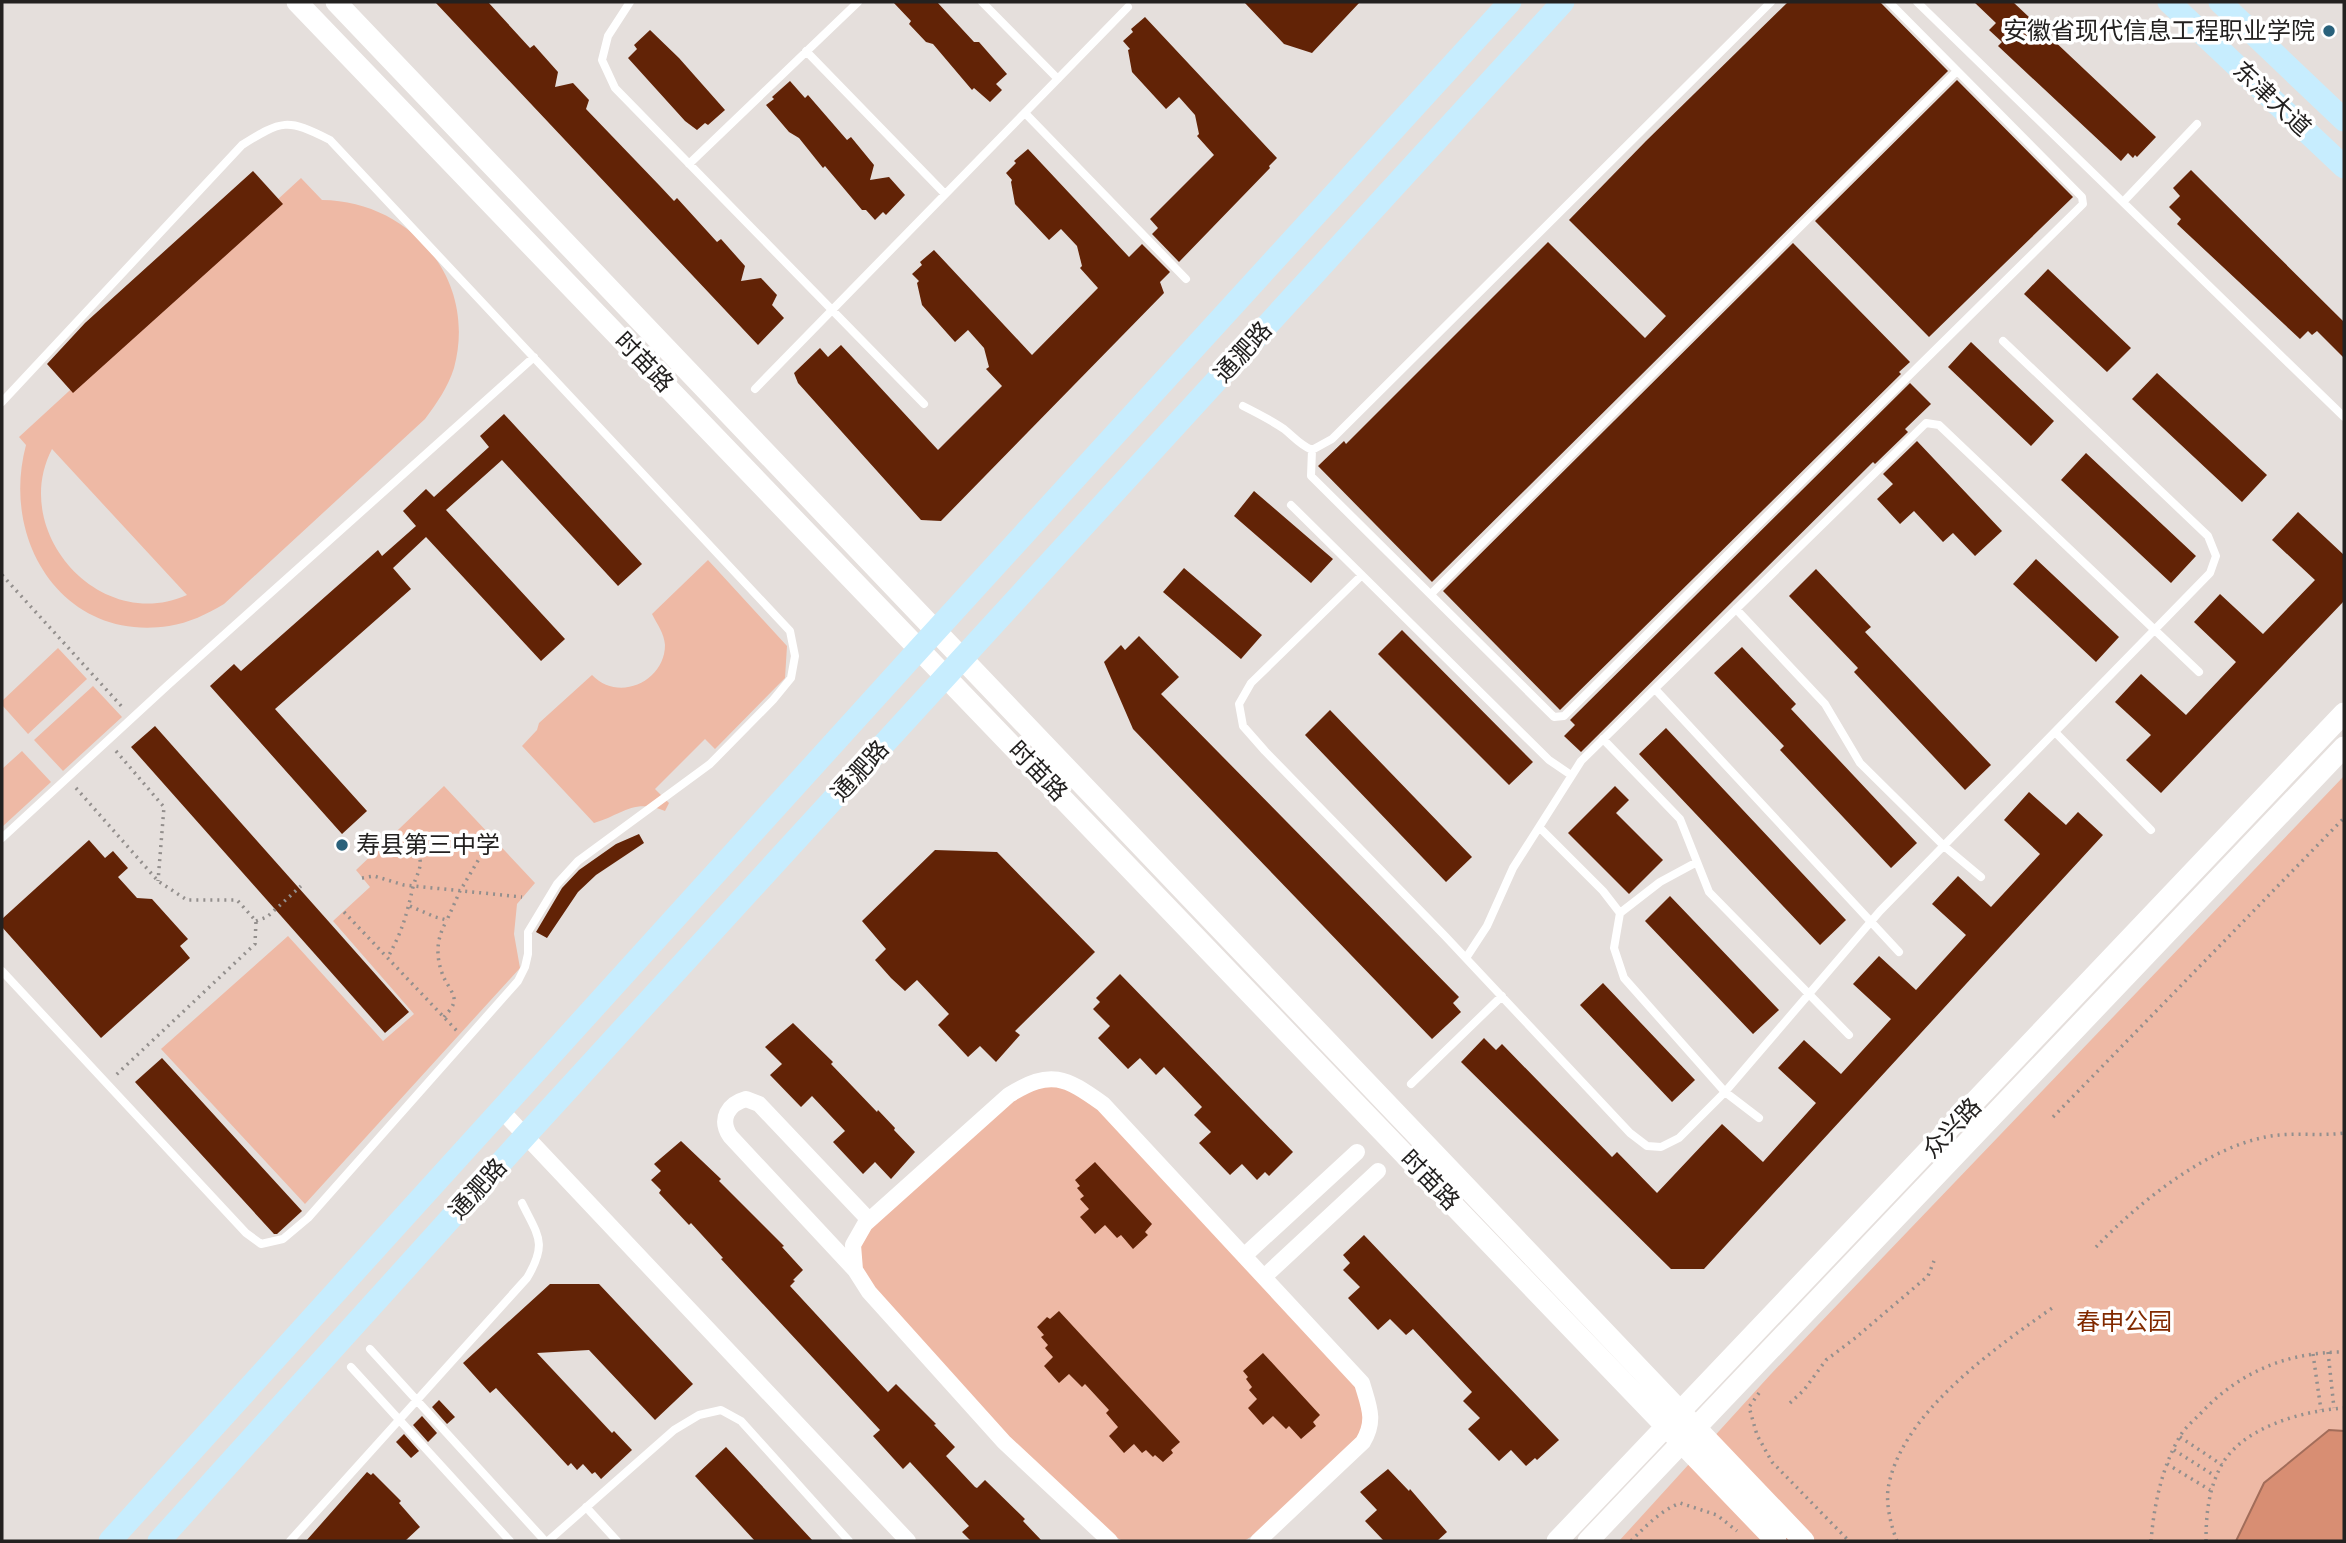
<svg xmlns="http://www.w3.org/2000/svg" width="2346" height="1543" font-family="Karla,'Noto Sans SC',sans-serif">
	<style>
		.green { fill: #eeb9a5; fill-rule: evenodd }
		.water { fill: #d88e73; stroke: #a26d5a; stroke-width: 2 }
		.building { fill: #622306 }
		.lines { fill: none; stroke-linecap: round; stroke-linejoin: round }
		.path { stroke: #938f8d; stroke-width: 3.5; stroke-dasharray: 2 5; stroke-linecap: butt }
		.service { stroke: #fff; stroke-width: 8 }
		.minor { stroke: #fff; stroke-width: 16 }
		.tertiary { stroke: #fff; stroke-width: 21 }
		.secondary { stroke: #c7edfe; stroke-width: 23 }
		.poi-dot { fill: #29617b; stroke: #fff; stroke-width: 2.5 }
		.labels { text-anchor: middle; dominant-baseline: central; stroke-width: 7; stroke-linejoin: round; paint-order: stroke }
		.poi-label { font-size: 24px; fill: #232120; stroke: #fff; text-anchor: end }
		.street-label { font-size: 24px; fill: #232120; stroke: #fff }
		.park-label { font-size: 24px; fill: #812a00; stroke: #fff }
	</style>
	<rect width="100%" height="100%" fill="#e5dfdc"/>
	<path class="green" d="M301 178 322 200C410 201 478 279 454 368 448 387 437 403 425 419L224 604C207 614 189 623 169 626 64 642 0 542 26 445L19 437ZM52 449 187 595C100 634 9 532 52 449Z
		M708 560 787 646 785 678 715 749 705 739 655 789 669 803 665 811C633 798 622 815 594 823L522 746 537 730 539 723 592 675C619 703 665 681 665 645 664 633 657 624 652 614Z
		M58 648 87 679 28 734 2 705V701Z
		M93 686 122 717 63 771 34 740Z
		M22 751 51 782 2 827V769Z
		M2344 776V1541H1619L1771 1374Z
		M444 786 535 883 517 904 514 934 520 968 305 1204 161 1049 288 936 383 1041 414 1014 333 921 370 887 356 870Z
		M1055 1083 1098 1105 1356 1385 1366 1423 1361 1436 1257 1533 1244 1541H1123L1112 1535 1008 1440 876 1293 861 1265 859 1244 874 1224 1013 1097Z"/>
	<path class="water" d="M2329 1430 2344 1431V1541H2236L2264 1483Z"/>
	<path class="building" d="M435 2H488L530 48 534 45 558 72 555 87 573 83 589 100 586 109 659 185 674 201 677 198 717 242 721 239 745 266 741 281 761 278 777 295 772 305 784 318 758 345Z
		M893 2H937L974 42H979L1007 74 996 84 1002 90 990 102 974 88 972 90 933 44 926 42 909 24 911 21Z
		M1244 2H1360L1312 53 1284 44Z
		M1788 2H1880L1948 71 1432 582 1318 466 1344 441 1346 444 1548 242 1645 338 1666 316 1569 220 1646 141Z
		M1974 2H2013L2156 137 2137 157 2135 155 2133 158 2128 153 2121 161 1998 46 2002 42 1989 30 1996 23Z
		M1145 17 1277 158 1269 166 1270 168 1179 262 1152 234 1158 228 1150 219 1214 155 1197 136 1199 134 1195 115 1179 97 1166 109 1132 72 1128 50 1130 49 1123 41 1133 32 1131 29Z
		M650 30 679 58 725 110 708 125 705 123 697 130 685 121 628 58 637 49 634 45Z
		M1957 80 2073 197 1929 337 1815 221Z
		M790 81 805 98 808 95 847 140 851 137 874 165 870 180 889 177 905 195 886 215 883 212 875 220 866 210H862L825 166 823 168 799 138 789 132 766 105 774 99 772 97Z
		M1028 149 1129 257 1142 244 1170 272 1160 282 1164 293 941 521 921 520 798 383 794 373 820 348 828 357 841 345 938 450 1002 386 986 369 989 367 984 348 968 330 955 342 922 305 917 283 919 281 912 274 922 265 920 262 934 250 1032 355 1098 288 1080 268 1082 266 1077 246 1061 229 1049 240 1015 204 1011 182 1012 180 1006 173 1016 163 1014 161Z
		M2191 170 2344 322V358L2317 331 2312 335 2308 331 2300 339 2177 224 2181 219 2169 207 2180 196 2173 188Z
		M253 171 283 204 73 393 47 364 85 323Z
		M1793 243 1910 362 1899 372 1901 374 1560 710 1443 591Z
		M2048 269 2131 348 2107 372 2024 294Z
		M1971 342 2054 421 2031 446 1948 367Z
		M2157 373 2267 475 2242 502 2132 399Z
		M1910 383 1931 404 1905 429 1908 432 1875 464 1873 462 1581 752 1564 736 1575 725 1570 720Z
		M504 414 642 564 618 586 502 460 446 510 565 639 541 661 426 537 393 568 411 589 275 709 367 811 342 834 210 686 234 664 241 671 378 550 382 556 416 526 403 511 426 489 434 497 489 447 480 436Z
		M1917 441 2002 531 1975 556 1953 533 1943 542 1914 511 1900 524 1877 499 1893 484 1883 474Z
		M2086 453 2196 556 2171 583 2061 480Z
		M1254 491 1333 559 1311 583 1234 516Z
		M2298 512 2344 555V601L2161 793 2126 760 2151 735 2115 702 2141 674 2186 715 2236 662 2194 622 2220 594 2263 634 2315 580 2272 540Z
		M2036 559 2119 637 2096 662 2013 584Z
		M1184 568 1262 635 1241 659 1163 592Z
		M1816 569 1871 627 1865 632 1991 765 1965 790 1854 672 1858 668 1789 596Z
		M1402 630 1533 762 1509 785 1378 654Z
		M1139 636 1179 677 1161 694 1459 997 1453 1003 1461 1012 1432 1039 1133 729 1104 662 1121 645 1125 650Z
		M1742 647 1796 704 1791 709 1917 843 1891 868 1780 750 1784 746 1714 673Z
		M1330 710 1472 857 1446 882 1305 735Z
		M155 726 409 1012 385 1033 131 747Z
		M1666 728 1846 920 1820 945 1639 754Z
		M1615 786 1629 800 1616 813 1663 860 1629 894 1568 833Z
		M2029 792 2066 825 2078 812 2103 835 1704 1269H1671L1461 1062 1484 1038 1496 1050 1502 1044 1612 1157 1617 1152 1657 1193 1722 1124 1763 1162 1816 1103 1778 1068 1804 1040 1841 1074 1891 1019 1853 984 1879 956 1916 990 1966 935 1932 904 1958 876 1991 907 2040 854 2004 820Z
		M639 834 644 843 596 875 578 892 547 938 536 932 562 888 579 870 616 844Z
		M89 840 105 858 113 851 128 868 118 877 137 898 152 899 188 939 180 946 190 958 101 1038 2 927V919Z
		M935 850 997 852 1095 952 1015 1031 1020 1035 996 1062 980 1046 968 1057 938 1025 949 1014 917 980 905 991 891 978 875 960 886 949 862 921Z
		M1670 896 1779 1010 1753 1034 1645 921Z
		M1120 974 1293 1152 1269 1176 1265 1172 1257 1180 1242 1164 1230 1175 1199 1143 1211 1132 1194 1115 1202 1107 1164 1067 1156 1075 1140 1058 1128 1069 1098 1038 1110 1026 1093 1009 1100 1002 1096 998Z
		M1603 983 1695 1080 1672 1102 1580 1005Z
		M793 1023 833 1062 831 1064 877 1112 878 1110 895 1128 894 1130 915 1152 891 1179 875 1162 863 1174 833 1142 845 1131 812 1096 801 1107 770 1075 782 1064 765 1047Z
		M162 1058 302 1211 277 1234H274L135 1082Z
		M681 1141 721 1179 719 1181 784 1246 782 1247 803 1270 793 1280 795 1281 790 1286 887 1391 888 1392 896 1384 936 1424 934 1425 955 1447 946 1456 975 1487 977 1488 985 1480 1025 1519 1023 1521 1042 1541H971L962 1532 969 1526 910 1462 903 1469 873 1436 880 1430 721 1259 723 1258 691 1223 689 1225 659 1193 661 1190 651 1180 661 1171 654 1164Z
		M1095 1162 1152 1224 1145 1232 1148 1235 1133 1249 1121 1235 1117 1238 1105 1225 1095 1234 1080 1217 1089 1209 1080 1199 1084 1196 1077 1188 1080 1186 1075 1180Z
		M1364 1235 1559 1440 1537 1460 1535 1458 1526 1466 1511 1450 1499 1461 1468 1429 1480 1418 1463 1401 1472 1392 1413 1329 1406 1335 1390 1319 1378 1330 1348 1298 1360 1287 1343 1270 1350 1263 1343 1255Z
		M550 1284H599L693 1384 655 1420 589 1350 537 1353 612 1433 614 1431 632 1450 601 1479 595 1472 592 1474 583 1464 577 1470 571 1463 568 1466 496 1388 490 1393 463 1363Z
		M1059 1311 1180 1442 1171 1450 1173 1453 1163 1462 1155 1455 1153 1457 1146 1450 1142 1453 1134 1444 1124 1453 1109 1436 1118 1427 1106 1413 1109 1410 1085 1384 1082 1387 1069 1374 1059 1383 1044 1366 1053 1357 1045 1348 1048 1345 1041 1337 1044 1335 1037 1327 1047 1317 1050 1319Z
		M1263 1353 1320 1415 1313 1422 1316 1426 1301 1439 1289 1426 1286 1429 1273 1416 1263 1425 1248 1408 1257 1399 1249 1390 1252 1387 1246 1379 1248 1377 1243 1371Z
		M439 1400 455 1417 447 1424 432 1407Z
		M422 1416 437 1433 428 1442 413 1425Z
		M404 1434 419 1451 411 1458 396 1442Z
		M726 1447 813 1541H755L695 1476Z
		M1388 1469 1409 1491 1410 1489 1447 1532 1437 1541H1384L1365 1521 1377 1510 1360 1492Z
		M367 1472 371 1475 373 1473 401 1501 399 1503 420 1527 405 1541H306Z"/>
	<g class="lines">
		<path class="path" d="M2 575 124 709
			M116 751 164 807 158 881
			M76 788 158 881 187 900H237L256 921 255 944 116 1075
			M385 843 406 855H419C423 868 416 875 413 887 406 917 403 929 388 957
			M362 878 374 876 404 885 522 897
			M410 906 435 917 447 920 460 891 492 837
			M344 912 458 1032
			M256 921 267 917 301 886
			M444 1017C448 1012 455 1006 454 998 453 992 447 984 444 978 435 957 436 939 447 920
			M2053 1117 2344 818
			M2096 1247C2140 1201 2214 1141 2279 1135 2301 1133 2322 1136 2344 1133
			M2328 1352 2334 1408
			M2313 1354 2321 1410
			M1759 1393 1749 1407 1757 1435 1772 1462 1849 1541
			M1790 1403 1804 1390 1826 1360 1854 1339 1928 1276 1934 1261
			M2180 1437 2222 1465
			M2174 1450 2215 1476
			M2167 1464 2210 1490
			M1631 1541C1646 1526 1660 1511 1680 1503L1717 1515 1737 1531
			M1897 1541C1891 1526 1886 1505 1888 1489 1900 1413 1997 1347 2055 1306
			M2151 1541C2154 1505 2162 1465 2182 1433 2187 1426 2194 1420 2200 1414 2239 1372 2287 1352 2344 1352
			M2206 1541C2206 1517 2208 1494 2218 1472 2237 1428 2301 1411 2344 1408"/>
		<path class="service" d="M630 2 608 36 602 60 615 88 924 404
			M982 2 1058 79
			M1917 2 2344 417
			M806 51 945 194
			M1025 113 1186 279
			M689 164 858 2
			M2124 201 2197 124
			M755 389 1128 7
			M2 402 242 145C282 120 287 118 330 140L790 631 795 656 791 678 773 700 710 764 578 861 557 884 528 932V954L525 967 518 981 308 1218 283 1239 261 1244 246 1233 2 971
			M1243 406C1257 413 1271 420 1284 429 1294 437 1300 445 1312 450
			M1312 450 1311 476 1554 717 1564 716 2083 204 2082 197 1889 2
			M1312 450 1332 439 1771 2
			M1291 505 1549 760 1571 775
			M1361 576 1251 683 1239 704 1243 726 1265 751 1445 936 1630 1133 1647 1146 1661 1147 1679 1138 1725 1092 1880 911 2210 573 2216 556 2208 536 2003 341
			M1432 593 1956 72
			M1736 609 1825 704 1860 763 1944 846 1981 877
			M1655 689 1899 952
			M2055 732 2151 830
			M1603 739 1680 819 1709 892 1849 1035
			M1539 827 1603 891 1620 913
			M2 838 168 685 534 357
			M1697 862 1660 882 1620 913 1614 948 1624 978 1725 1092 1759 1118
			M1466 958 1487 926 1513 868 1581 761 1926 423 1939 425 2199 672
			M1411 1084 1502 996
			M370 1349 545 1541
			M351 1367 510 1541
			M586 1507 617 1541
			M290 1541 527 1278C548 1243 538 1236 522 1203
			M548 1541 674 1430 699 1415 721 1410 741 1421 849 1541"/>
		<path class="minor" d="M501 1110 908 1541
			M1244 1256 1357 1152
			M855 1270 730 1136C719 1119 728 1104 746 1099L759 1104 869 1220
			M1264 1277 1378 1171
			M1110 1541 1004 1442 869 1292 855 1270 853 1245 865 1224 1009 1095C1051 1069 1065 1077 1103 1104L1362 1383C1369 1407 1376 1420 1363 1442L1258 1541"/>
		<path class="tertiary" d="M297 2 1776 1541
			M336 2 1804 1541
			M1557 1541 2344 713
			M1588 1541 2344 747"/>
		<path class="secondary" d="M2169 2 2344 167
			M2220 2 2344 120
			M110 1541 920 648 1510 2
			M159 1541 526 1135 1563 2"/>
	</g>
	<g class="poi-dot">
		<circle cx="2329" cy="31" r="7"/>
		<circle cx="342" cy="845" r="7"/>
	</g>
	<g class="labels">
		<g class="poi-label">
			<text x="2315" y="31">安徽省现代信息工程职业学院</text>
			<text x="356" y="845" text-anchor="start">寿县第三中学</text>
		</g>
		<g class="street-label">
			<text transform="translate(2272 99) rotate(43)">东津大道</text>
			<text transform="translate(1243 352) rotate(-48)">通淝路</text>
			<text transform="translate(644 362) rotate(46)">时苗路</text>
			<text transform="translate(860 771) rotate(-48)">通淝路</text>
			<text transform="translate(1038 771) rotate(46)">时苗路</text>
			<text transform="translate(1952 1128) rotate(-46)">众兴路</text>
			<text transform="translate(1430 1180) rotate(46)">时苗路</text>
			<text transform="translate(478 1189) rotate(-48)">通淝路</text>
		</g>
		<g class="park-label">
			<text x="2124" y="1322">春申公园</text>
		</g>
	</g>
	<rect width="2346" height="1543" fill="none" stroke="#232120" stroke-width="7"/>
</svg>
